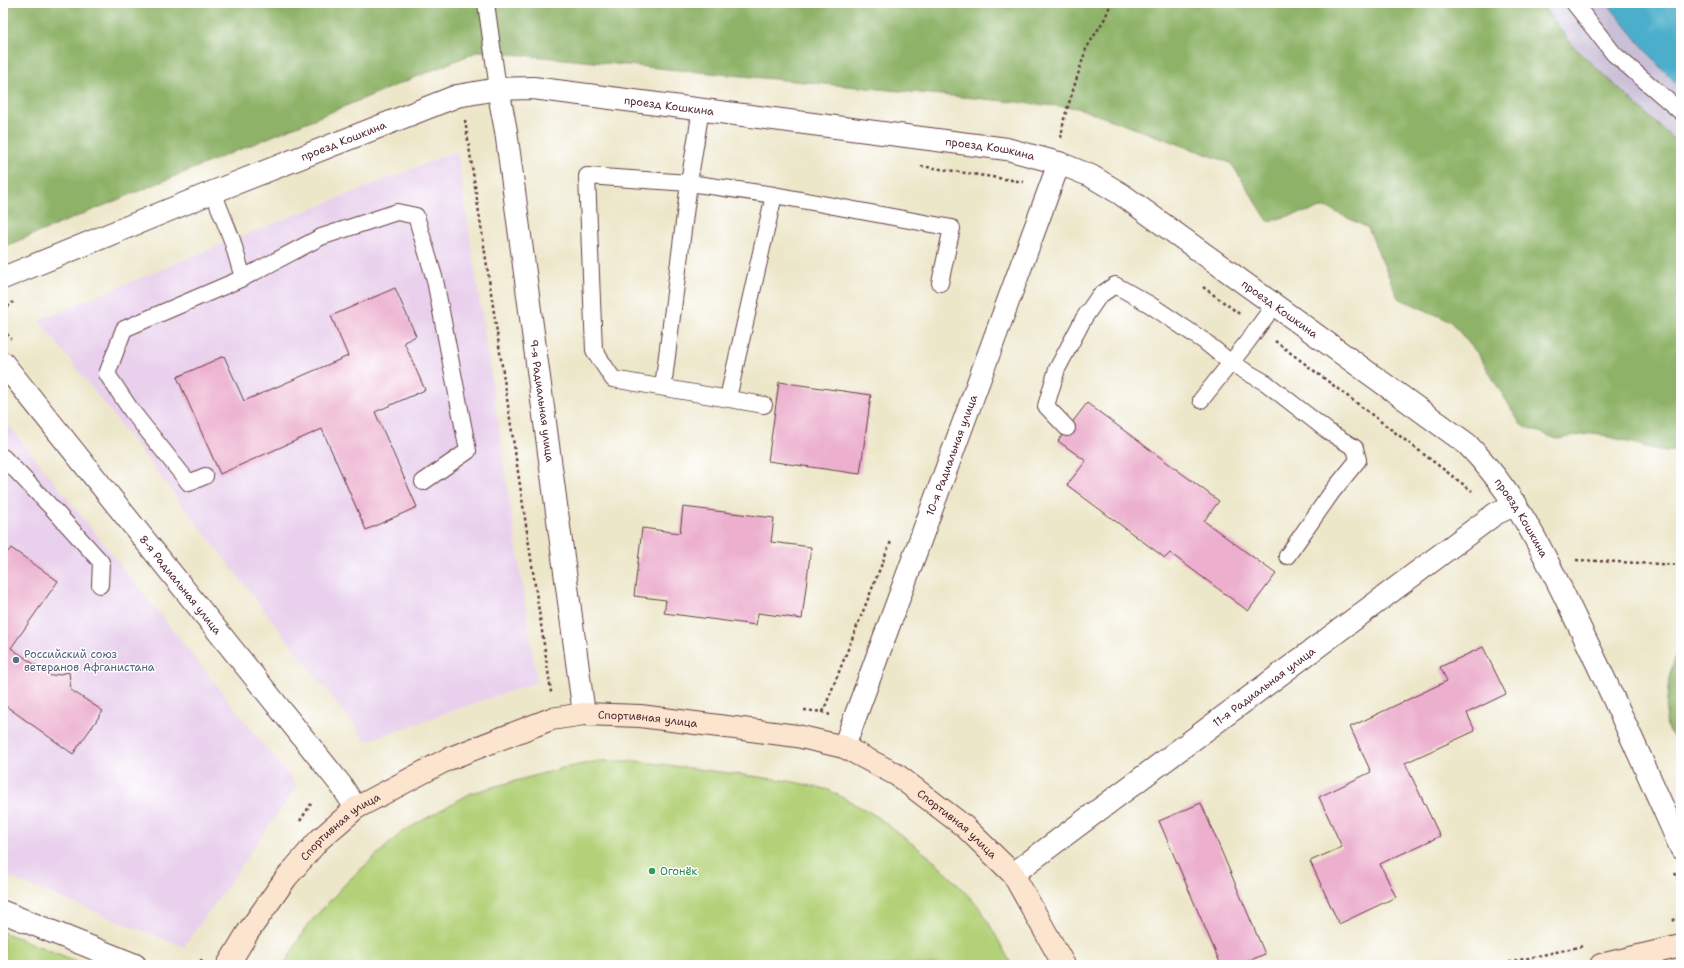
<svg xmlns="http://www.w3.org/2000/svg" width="1684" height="968" font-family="'Shantell Sans',sans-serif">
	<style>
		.built { fill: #e9d1ed }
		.industrial { fill: #c9bfd7 }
		.green { fill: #b3d178; stroke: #7e7852 }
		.forest { fill: #8eb368; stroke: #6c694a }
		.water { fill: #4baeca; stroke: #4a667a }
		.building { fill: #ecafcd }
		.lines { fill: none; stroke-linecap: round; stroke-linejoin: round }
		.service-casing { stroke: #623d43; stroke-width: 18 }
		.minor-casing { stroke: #623d43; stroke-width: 24 }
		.tertiary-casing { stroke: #623d43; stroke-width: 24 }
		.secondary-casing { stroke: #623d43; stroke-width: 24 }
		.path { stroke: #623d43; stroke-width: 2.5; stroke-dasharray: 3 3; stroke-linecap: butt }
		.service { stroke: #fff; stroke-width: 16 }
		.minor { stroke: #fff; stroke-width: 22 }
		.tertiary { stroke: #fff; stroke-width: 22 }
		.secondary { stroke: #fce5cf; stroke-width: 22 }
		.service-dot { fill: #5c6f8a; stroke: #fff; stroke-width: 1.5 }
		.leisure-dot { fill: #2e9e5b; stroke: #fff; stroke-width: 1.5 }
		.labels { text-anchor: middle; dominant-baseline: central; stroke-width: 3; stroke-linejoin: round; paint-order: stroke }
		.street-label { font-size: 11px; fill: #4a1f2b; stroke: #fff }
		.service-label { font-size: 11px; fill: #4e5e75; stroke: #fff; text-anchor: start }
		.leisure-label { font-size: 11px; fill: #27864d; stroke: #fff; text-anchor: start }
	</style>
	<rect width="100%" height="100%" fill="#fff"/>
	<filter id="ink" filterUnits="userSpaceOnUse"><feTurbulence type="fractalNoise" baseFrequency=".025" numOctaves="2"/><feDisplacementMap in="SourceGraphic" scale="8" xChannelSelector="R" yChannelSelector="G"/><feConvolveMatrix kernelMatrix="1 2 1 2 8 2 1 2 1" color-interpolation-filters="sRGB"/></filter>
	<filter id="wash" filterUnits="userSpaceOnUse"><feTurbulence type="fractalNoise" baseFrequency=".012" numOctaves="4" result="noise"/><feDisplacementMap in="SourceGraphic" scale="16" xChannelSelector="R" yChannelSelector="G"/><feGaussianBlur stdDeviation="0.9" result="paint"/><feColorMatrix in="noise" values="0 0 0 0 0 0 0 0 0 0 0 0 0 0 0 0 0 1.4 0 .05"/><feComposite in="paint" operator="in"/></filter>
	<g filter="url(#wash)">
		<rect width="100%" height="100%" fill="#ede7ca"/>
		<path class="built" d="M457 151 537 682 366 741 39 320 232 240Z
			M3 418 297 786 184 947 3 875Z"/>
		<path class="industrial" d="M1540 3H1681V144L1672 138 1574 47Z"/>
		<path class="green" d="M599 761H637L789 781 829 790 873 814 935 861 981 909 1012 965H284L306 927 347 882 402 832 471 793 563 768Z
			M3 932 86 965H3Z"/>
		<path class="forest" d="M3 3H1540L1574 47 1672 138 1681 144V450L1665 452 1595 433 1557 439 1521 425 1478 354 1450 321 1398 298 1368 228 1326 207 1268 221 1231 163 1078 108 479 51 3 247Z
			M1681 638V752L1665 722 1669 678Z"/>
		<path class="water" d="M1607 3H1681V88L1657 64Z"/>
		<g id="blocks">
			<path class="building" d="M395 288 416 336 404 342 425 390 375 412 417 507 366 530 322 429 220 474 177 377 224 356 244 401 348 356 331 316Z
				M779 382 871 395 860 474 768 461Z
				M1087 403 1219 501 1204 521 1276 574 1248 611 1170 553 1165 558 1067 485 1086 461 1058 441Z
				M683 507 774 518 771 542 811 547 802 619 758 613 756 625 664 613 666 600 634 596 642 528 680 533Z
				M11 548 58 581 11 648 51 676 69 672 71 690 103 711 73 754 3 704V558Z
				M1483 647 1506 694 1467 713 1475 731 1405 763 1440 836 1380 864 1396 897 1339 924 1310 861 1342 847 1319 797 1371 772 1350 727 1447 681 1440 667Z
				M1201 803 1265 954 1239 965H1221L1159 821Z"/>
		</g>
	</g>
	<g filter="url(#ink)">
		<use href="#blocks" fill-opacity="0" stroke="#623d43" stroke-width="1"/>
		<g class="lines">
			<g class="service-casing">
				<path id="service" d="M486 3 498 89
					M1574 3 1614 54 1681 112
					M701 109 689 183 587 176 594 350 613 379 764 405
					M213 192 232 240 243 278
					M663 387 689 183 774 195 952 228 940 283
					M728 398 774 195
					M1201 400 1245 345 1275 304
					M1067 428 1046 406 1057 369 1084 318 1099 296 1115 285 1149 304 1204 341 1231 363 1266 383 1329 432 1355 448 1358 460 1332 492 1287 556
					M3 457 53 509 101 562 100 585
					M205 476 189 483 131 410 107 374 124 329 243 278 321 237 397 212 416 216 435 280 468 451 423 482"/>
			</g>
			<g class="minor-casing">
				<g id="minor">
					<path id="s1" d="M498 89 506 131 584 714"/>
					<path id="s2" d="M3 278 213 192 457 96 498 89 533 88 1007 149 1059 163 1091 176 1121 194 1467 444C1519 497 1547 560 1579 626 1615 699 1648 774 1681 848"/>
					<path id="s3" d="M844 747 1059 163"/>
					<path id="s4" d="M1013 874 1495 514 1516 504"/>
					<path d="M3 912 135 965"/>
				</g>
			</g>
			<g class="tertiary-casing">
				<g id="tertiary">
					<path id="s5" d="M3 363 341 785 356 808"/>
				</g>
			</g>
			<g class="secondary-casing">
				<g id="secondary">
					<path id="s6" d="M228 965 248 932 286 878 319 840 356 808 448 759 551 719 584 714 640 716 797 736 844 747 897 775 965 827 1013 874 1064 965"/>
					<path d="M1601 965 1681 946"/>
				</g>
			</g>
			<path class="path" d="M465 120 551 691 548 693
				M1061 138 1064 119 1086 49 1105 18 1111 3
				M921 166 1024 182
				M1203 287 1241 315
				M3 311 13 302
				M3 329 11 339
				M1275 341 1472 491
				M1576 560 1681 565
				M804 710 823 712 830 715
				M823 712 891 541
				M300 821 311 804
				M1675 873 1681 884
				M1673 921 1681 913
				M195 965 203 959
				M1497 965 1583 946"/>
			<use href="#service" class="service"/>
			<use href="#minor" class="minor"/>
			<use href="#tertiary" class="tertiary"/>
			<use href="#secondary" class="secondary"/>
		</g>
	</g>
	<circle class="service-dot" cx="16" cy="660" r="4"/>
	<circle class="leisure-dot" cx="652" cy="871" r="4"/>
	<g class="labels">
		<g class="street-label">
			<text stroke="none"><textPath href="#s2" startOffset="703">проезд Кошкина</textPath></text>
			<text stroke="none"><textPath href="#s2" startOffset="367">проезд Кошкина</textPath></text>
			<text stroke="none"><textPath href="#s2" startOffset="1027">проезд Кошкина</textPath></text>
			<text stroke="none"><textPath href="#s2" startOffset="1363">проезд Кошкина</textPath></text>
			<text stroke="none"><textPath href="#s1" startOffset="315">9-я Радиальная улица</textPath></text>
			<text stroke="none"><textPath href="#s3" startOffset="311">10-я Радиальная улица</textPath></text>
			<text stroke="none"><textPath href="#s2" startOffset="1686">проезд Кошкина</textPath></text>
			<text stroke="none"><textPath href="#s5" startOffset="284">8-я Радиальная улица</textPath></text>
			<text stroke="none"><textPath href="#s4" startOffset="313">11-я Радиальная улица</textPath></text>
			<text stroke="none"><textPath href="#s6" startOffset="516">Спортивная улица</textPath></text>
			<text stroke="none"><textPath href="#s6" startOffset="852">Спортивная улица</textPath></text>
			<text stroke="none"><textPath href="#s6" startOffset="180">Спортивная улица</textPath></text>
		</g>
		<g class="service-label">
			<text x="24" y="654">Российский союз<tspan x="24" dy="13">ветеранов Афганистана</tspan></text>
		</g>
		<g class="leisure-label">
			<text x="660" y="871">Огонёк</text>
		</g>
	</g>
	<rect width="1684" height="968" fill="none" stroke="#fff" stroke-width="16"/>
</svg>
